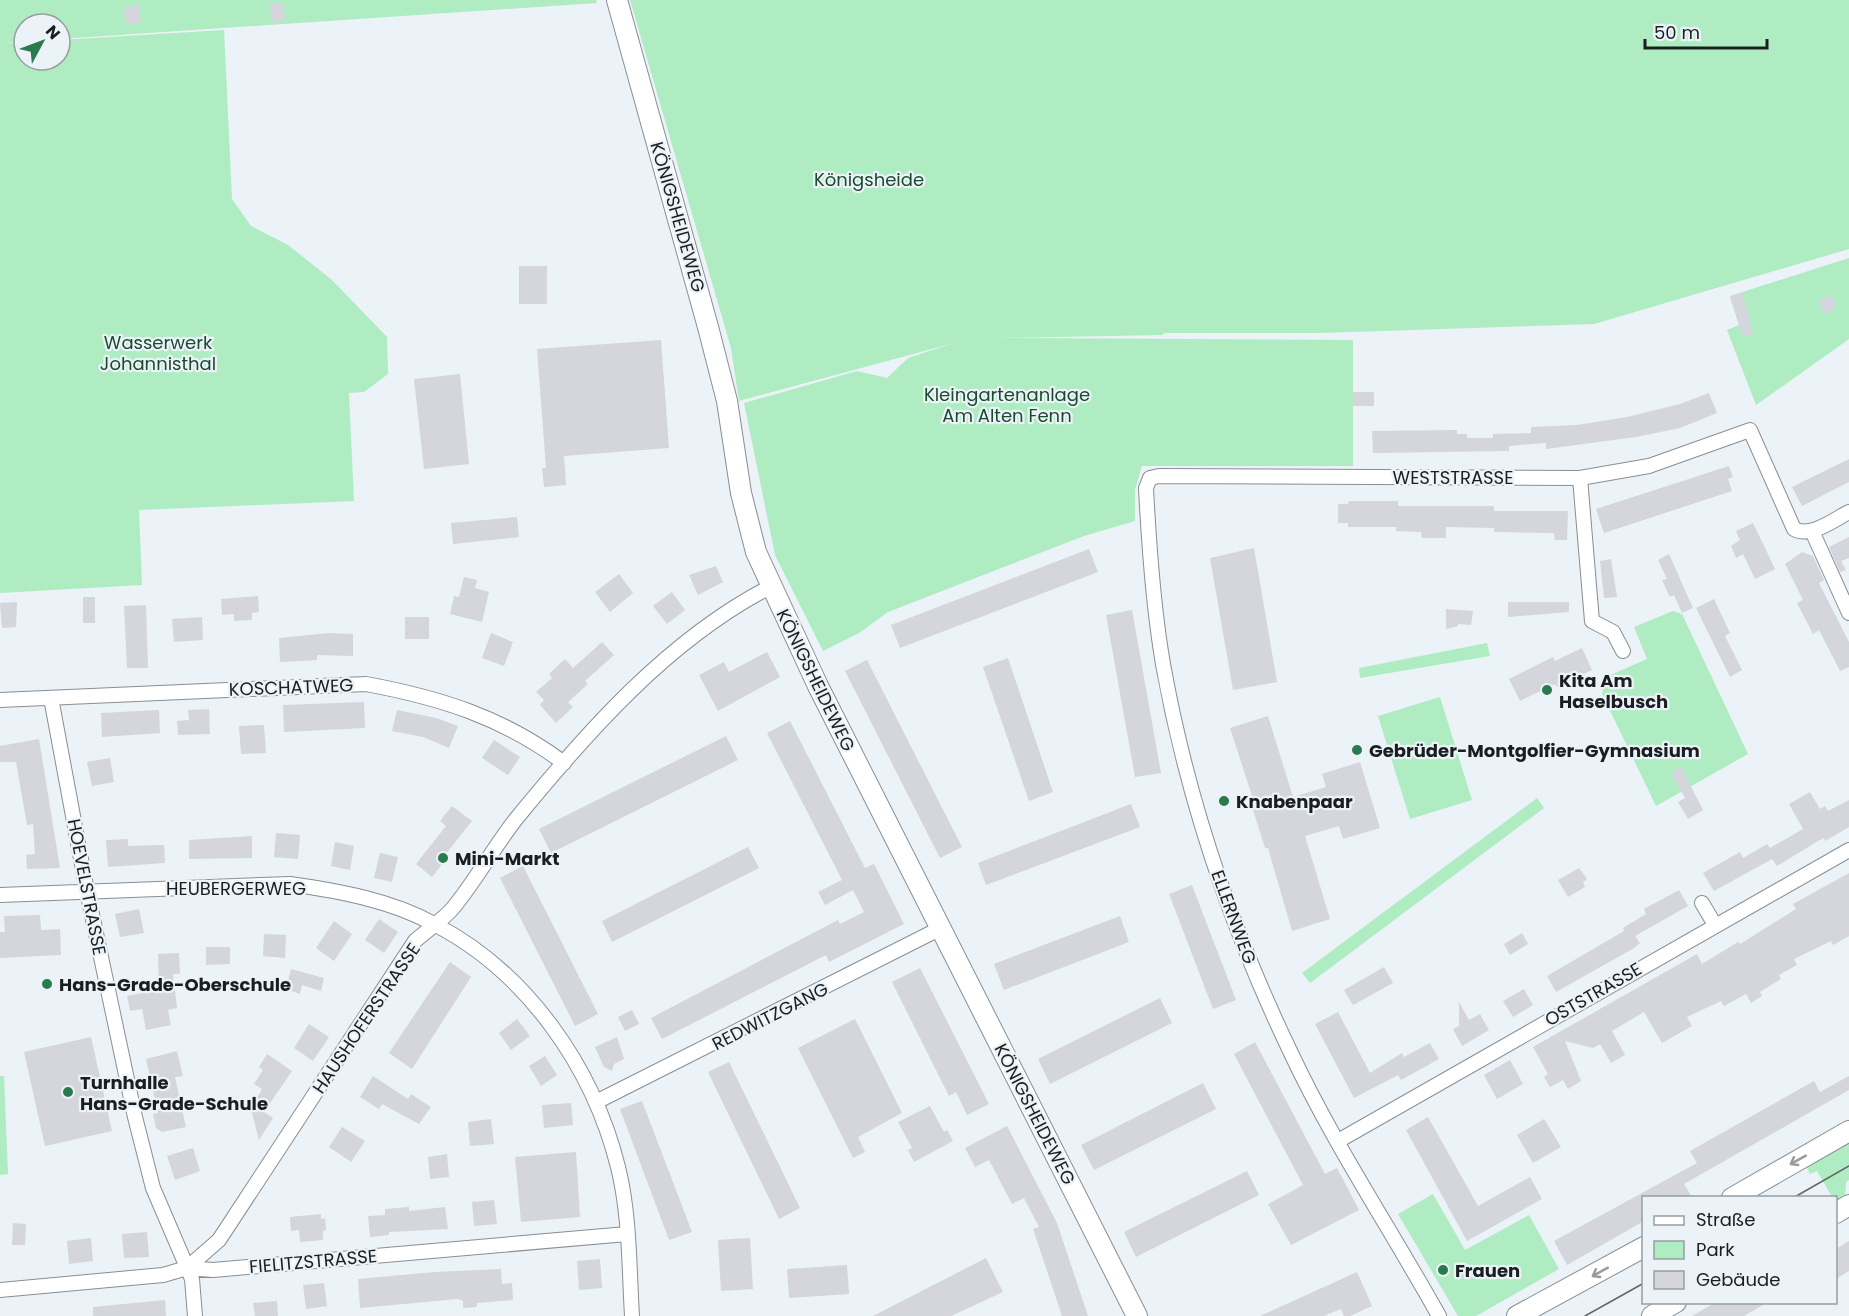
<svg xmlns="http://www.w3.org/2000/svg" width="1849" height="1316" font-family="Poppins,sans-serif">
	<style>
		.green { fill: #afecc1 }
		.building { fill: #d5d5dd }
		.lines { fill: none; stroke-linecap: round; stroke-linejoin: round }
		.street-casing { stroke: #888e94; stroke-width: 16 }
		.secondary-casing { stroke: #888e94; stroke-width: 22 }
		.street { stroke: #fff; stroke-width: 14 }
		.secondary { stroke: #fff; stroke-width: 20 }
		.tram { stroke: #606568; stroke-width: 1.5 }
		.oneway { stroke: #989a9b }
		.poi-dot { fill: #297b4d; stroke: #ebf2f8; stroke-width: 2 }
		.labels { text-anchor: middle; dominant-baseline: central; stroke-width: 4.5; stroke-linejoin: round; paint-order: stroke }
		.park-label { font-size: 18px; fill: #1a4b2d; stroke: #ebf2f8 }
		.street-label { font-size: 18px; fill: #1b1e20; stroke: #ebf2f8 }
		.poi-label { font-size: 18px; font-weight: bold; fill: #1b1e20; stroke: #ebf2f8; text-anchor: start }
	</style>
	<rect width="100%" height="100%" fill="#ebf2f8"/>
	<path class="green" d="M0 0H596L597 3 60 39V24H24V42L2 43H24V60H60V40L224 30 232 199 251 226 288 245 332 280 387 337 388 374 364 392 349 393 354 501 139 510 142 585 0 593Z
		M630 0H1849V249L1594 324 1321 333H1164L1163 335 996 338 1353 340V466H1142L1135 490V521L1084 536 888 612 859 633 823 651 775 555 744 403 857 371 887 378 908 358 954 343 739 401 731 348Z
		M1849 258V339L1756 405 1727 330 1739 325 1730 296Z
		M1673 611 1682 614 1748 754 1656 806 1602 694 1606 677 1647 659 1634 627Z
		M1487 643 1490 656 1360 678 1359 668Z
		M1440 697 1472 800 1410 819 1378 716Z
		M1537 798 1544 808 1310 983 1302 973Z
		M0 1076H4L8 1174 0 1175Z
		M1849 1136V1180L1846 1182 1845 1198 1836 1203V1198L1832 1197 1817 1171 1810 1174 1804 1162Z
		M1433 1194 1465 1250 1529 1215 1559 1269 1476 1316H1458L1398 1214Z"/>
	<path class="building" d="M270 3H283L285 20 271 22Z
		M139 5 141 23 126 24 124 7Z
		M519 266H547V304H519Z
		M1742 292 1753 334 1743 337 1730 297Z
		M1831 295 1837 307 1824 314 1818 301Z
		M661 340 669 448 564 456 566 485 544 487 542 468H546L537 349Z
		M460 374 469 464 424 469 414 379Z
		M1353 392H1374V406H1353Z
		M1709 393 1717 413 1680 428 1636 437 1546 449V443L1509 446V451L1373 453 1372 431 1457 430V434H1467V438H1493V434L1531 433V427L1577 425 1627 417 1680 404Z
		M1849 459V482L1802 506 1792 487Z
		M1729 466 1733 477 1728 479 1732 491 1604 533 1596 509Z
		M1349 501H1398V506H1494V511H1568L1567 540H1555L1554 533 1494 532V528L1446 527V538H1422L1421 532 1396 531V527H1348V523H1338V504H1348Z
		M517 517 519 537 453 544 451 523Z
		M1753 523 1775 569 1755 579 1743 554 1736 558 1731 546 1740 540 1736 531Z
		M1849 537V558L1841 561 1846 570 1840 572 1829 547Z
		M1254 548 1277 682 1233 690 1210 558Z
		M1089 549 1098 572 900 648 891 625Z
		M1802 552 1813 556 1824 580 1819 583 1849 642V667L1840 671 1819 630 1813 634 1797 603 1803 600 1785 564Z
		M1669 554 1693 608 1682 613 1674 595 1670 597 1662 580 1667 579 1658 560Z
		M1611 559 1617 597 1604 598 1600 561Z
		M716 566 723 582 698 595 689 575Z
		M619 574 633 593 610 612 595 592Z
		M464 577 477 580 475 588 489 592 482 622 450 614 454 596 459 597Z
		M672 592 685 610 667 624 653 606Z
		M258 596 259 612 252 613V620L234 621V614L222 615 221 599Z
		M83 597H95V623H83Z
		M1714 599 1730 633 1725 636 1742 670 1730 677 1696 608Z
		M17 602 16 627 2 628 0 603Z
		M1508 602H1569V612L1508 617Z
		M146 605 148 668H127L124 606Z
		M1446 609 1473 611 1471 625 1458 624V626L1446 629Z
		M1132 610 1161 773 1135 777 1106 615Z
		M202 617 203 640 174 642 172 619Z
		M405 617H429V639H405Z
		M329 633 353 634V656L317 655V660L280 662 279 638Z
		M491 633 513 642 504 666 482 658Z
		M602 642 614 655 585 681 588 684 568 702 573 707 556 723 540 705 544 700 536 692 552 678 549 674 565 659 573 668Z
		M1582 648 1592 670 1557 687 1555 684 1520 701 1509 679 1553 657 1555 661Z
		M767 652 780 677 718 711 699 675 724 662 729 672Z
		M1008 658 1053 792 1029 801 983 667Z
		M867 660 962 847 940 858 845 671Z
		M364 702 365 728 284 732 283 705Z
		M209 709 210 734 178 735 177 721 189 720 188 710Z
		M159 710 160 733 102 737 101 713Z
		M397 710 436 718 458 726 449 748 423 737 392 731Z
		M1268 716 1293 797 1326 787 1322 774 1360 762 1380 828 1343 839 1339 826 1305 836 1330 919 1292 931 1268 848H1265L1253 810 1256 808 1230 728Z
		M790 721 865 868 874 864 904 924 829 962 826 955 662 1039 651 1018 838 920 840 924 864 912 853 890 825 905 818 892 842 880 767 733Z
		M264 725 266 753 241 754 239 726Z
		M726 736 738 760 551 853 539 829Z
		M39 739 60 868 27 869 26 855 35 854 33 824 27 825 16 762H0V746Z
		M494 740 520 757 508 775 482 758Z
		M110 758 114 782 92 786 87 762Z
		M1681 767 1703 810 1688 819 1678 802 1685 798 1671 773Z
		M1810 792 1820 809 1825 806 1828 811 1849 800V827L1825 841 1824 838 1818 841 1777 866 1772 859 1714 891 1703 873 1740 852 1743 858 1767 844 1770 848 1803 829 1789 804Z
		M1131 804 1140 827 986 885 978 863Z
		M452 806 472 821 445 855 448 857 432 877 416 864 446 826 440 821Z
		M276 833 300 835 298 859 274 857Z
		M252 836V858L189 859V840Z
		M128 839V846L164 845 165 863 108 867 106 840Z
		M335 842 354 846 350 870 331 866Z
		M748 847 759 868 612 942 602 921Z
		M380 853 398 857 392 882 374 878Z
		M523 866 598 1014 575 1026 500 878Z
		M1579 868 1587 879 1583 882 1585 887 1568 897 1558 880Z
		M1849 873V936L1833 945 1831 941 1794 959 1797 965 1779 975 1781 979 1760 992 1762 996 1751 1003 1746 994 1724 1006 1721 1001 1687 1017 1692 1026 1662 1043 1644 1012 1612 1031 1625 1055 1611 1063 1600 1044 1593 1048 1565 1041 1581 1081 1568 1089 1563 1080 1550 1087 1544 1077 1548 1074 1533 1047 1697 954 1702 964 1738 942 1740 944 1796 909 1793 904Z
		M1192 885 1236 1000 1213 1009 1169 894Z
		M1679 890 1688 906 1635 936 1640 943 1634 948 1556 992 1547 976 1624 931 1623 928 1646 914 1644 909Z
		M139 909 144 933 120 937 115 914Z
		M40 915 41 930 60 929 61 955 0 958V932H5L4 916Z
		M1120 916 1129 942 1004 990 994 964Z
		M379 919 398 932 384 953 365 940Z
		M334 921 352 934 334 961 316 948Z
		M1522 933 1528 944 1510 955 1504 944Z
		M264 934 286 935 285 958 263 956Z
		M206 947H230V964L206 965Z
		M179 953 180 974H173L177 1008 168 1010 171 1025 146 1030 142 1009 130 1011 127 996 159 990 158 954Z
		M450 962 471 977 412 1069 389 1053Z
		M1384 967 1393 983 1353 1005 1344 990Z
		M920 968 989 1104 967 1115 956 1092 949 1096 892 982Z
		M291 969 324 978 321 991 302 985 300 994 286 989Z
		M1524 989 1533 1005 1513 1017 1503 1001Z
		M1160 998 1172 1023 1050 1084 1038 1059Z
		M1459 1002 1469 1020 1480 1014 1489 1030 1462 1046 1453 1029 1459 1026Z
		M632 1010 639 1024 625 1031 618 1017Z
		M1338 1012 1370 1073 1402 1053 1404 1057 1430 1043 1439 1059 1401 1080 1398 1075 1354 1098 1315 1024Z
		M517 1019 530 1036 511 1050 499 1033Z
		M855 1019 902 1113 858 1137 865 1152 853 1158 798 1048Z
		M309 1024 329 1037 313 1061 294 1048Z
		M91 1037 112 1131 45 1146 24 1052Z
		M617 1037 624 1059 614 1064 612 1071 604 1067 595 1047Z
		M1255 1042 1325 1174 1337 1168 1359 1210 1291 1245 1268 1204 1303 1185 1234 1054Z
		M177 1051 183 1076 175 1077 186 1127 162 1132 156 1128 153 1114 158 1113 146 1059Z
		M267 1054 292 1071 264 1112 273 1118 259 1140 249 1102 253 1105 262 1089 254 1084 263 1070 259 1067Z
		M545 1056 557 1075 541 1086 529 1066Z
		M1510 1060 1523 1084 1497 1099 1484 1075Z
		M729 1062 800 1208 779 1219 708 1072Z
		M373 1076 408 1099 411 1094 431 1107 419 1124 382 1104 379 1109 360 1097Z
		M1849 1076V1090L1684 1184 1692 1197H1644V1221L1567 1265 1554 1241 1697 1163 1690 1151 1814 1081 1820 1092Z
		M1203 1083 1216 1109 1094 1170 1081 1145Z
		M642 1101 692 1232 669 1240 620 1109Z
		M571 1103 573 1125 544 1128 542 1105Z
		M930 1106 944 1132 947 1130 953 1141 914 1162 908 1150 912 1148 898 1122Z
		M1428 1117 1478 1206 1530 1177 1542 1199 1467 1241 1406 1130Z
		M491 1119 494 1144 470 1146 468 1122Z
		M1544 1119 1561 1147 1533 1163 1517 1135Z
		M1007 1126 1057 1223 1088 1316H1062L1033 1229 1039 1227 1024 1198 1012 1204 989 1160 975 1167 965 1148Z
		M342 1127 365 1141 351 1162 329 1147Z
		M193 1148 200 1171 175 1180 167 1156Z
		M576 1152 580 1217 521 1222 515 1157Z
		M447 1154 449 1177 430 1179 428 1157Z
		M1247 1171 1259 1195 1136 1257 1124 1232Z
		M494 1200 497 1224 474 1226 472 1202Z
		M409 1207V1211L445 1207 448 1229 389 1232V1235L370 1237 368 1216 385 1215V1209Z
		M321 1214V1219L325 1218 326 1230 323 1231V1240L300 1242 299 1230 291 1231 290 1217Z
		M13 1223 26 1224 25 1245H12Z
		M147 1232 149 1257 124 1258 122 1234Z
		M91 1238 93 1261 69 1264 67 1241Z
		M750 1238 753 1289 721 1291 718 1240Z
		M1849 1241V1271L1836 1279V1249Z
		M986 1258 1003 1292 951 1316H873Z
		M600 1259 602 1288 579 1290 577 1261Z
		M847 1265 849 1294 789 1298 787 1269Z
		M501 1269 502 1284 512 1283 513 1300 477 1303V1307L463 1308V1301L458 1299 360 1308 358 1279 435 1272Z
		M1357 1272 1372 1306 1350 1316H1344L1341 1309 1324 1316H1260Z
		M324 1283 327 1306 306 1309 303 1285Z
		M165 1300 166 1316H93V1307Z
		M277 1301 278 1316H255L253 1303Z
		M1716 1302H1768L1744 1316H1692Z"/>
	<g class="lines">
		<g class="street-casing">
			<path id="street" d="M1580 478 1592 621 1613 632 1623 651
				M1812 531 1849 613
				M51 698 87 891 135 1117 153 1188 192 1279 195 1316
				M0 700 366 684C441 698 502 717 564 763
				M0 895 290 884C339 891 390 900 434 924 527 972 593 1067 618 1167 630 1215 629 1267 632 1316
				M1702 903 1715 925
				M598 1101 941 928
				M1338 1141 1849 850
				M187 1268 219 1240 415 941C427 930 443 920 453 908 476 880 494 847 516 819 587 732 669 639 770 587
				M0 1290 163 1275 187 1268 213 1270 627 1234
				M1439 1316C1390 1228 1333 1143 1290 1051 1231 928 1187 798 1163 664 1153 606 1149 547 1146 488L1150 478 1159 476 1580 478 1649 466 1750 430 1794 529C1811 538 1833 520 1849 512"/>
		</g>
		<g class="secondary-casing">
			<path id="secondary" d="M617 0 708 327 727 401 741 493 756 552 818 686 1137 1316
				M1732 1198 1849 1131
				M1836 1213 1849 1205
				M1517 1316 1644 1247
				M1652 1316 1676 1302"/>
		</g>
		<use href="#street" class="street"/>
		<use href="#secondary" class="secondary"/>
		<path class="tram" d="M1793 1198 1849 1166
			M1585 1316 1644 1283"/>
	</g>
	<defs><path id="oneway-shaft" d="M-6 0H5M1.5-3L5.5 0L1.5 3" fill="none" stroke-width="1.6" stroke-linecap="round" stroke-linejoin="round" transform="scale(1.5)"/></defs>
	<g class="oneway">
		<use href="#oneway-shaft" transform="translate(1798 1160) rotate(151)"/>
		<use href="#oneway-shaft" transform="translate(1600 1272) rotate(151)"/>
	</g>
	<g class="poi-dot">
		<circle cx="1547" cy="690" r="6"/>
		<circle cx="1357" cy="750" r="6"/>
		<circle cx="1224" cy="801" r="6"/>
		<circle cx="443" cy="858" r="6"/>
		<circle cx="47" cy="984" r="6"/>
		<circle cx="68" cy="1092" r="6"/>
		<circle cx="1443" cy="1270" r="6"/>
	</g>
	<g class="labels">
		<g class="park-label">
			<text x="869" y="179">Königsheide</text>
			<text x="158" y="342">Wasserwerk<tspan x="158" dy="21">Johannisthal</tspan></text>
			<text x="1007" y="394">Kleingartenanlage<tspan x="1007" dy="21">Am Alten Fenn</tspan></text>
		</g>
		<g class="street-label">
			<text transform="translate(678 217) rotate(74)">KÖNIGSHEIDEWEG</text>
			<text x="1453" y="477">WESTSTRASSE</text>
			<text transform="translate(816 680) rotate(64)">KÖNIGSHEIDEWEG</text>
			<text transform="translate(291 687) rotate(-2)">KOSCHATWEG</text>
			<text transform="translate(87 887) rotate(79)">HOEVELSTRASSE</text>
			<text x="236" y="888">HEUBERGERWEG</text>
			<text transform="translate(1234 917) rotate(70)">ELLERNWEG</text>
			<text transform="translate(1593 994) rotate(-30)">OSTSTRASSE</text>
			<text transform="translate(770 1016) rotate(-27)">REDWITZGANG</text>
			<text transform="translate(366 1018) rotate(-56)">HAUSHOFERSTRASSE</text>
			<text transform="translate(1035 1114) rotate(63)">KÖNIGSHEIDEWEG</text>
			<text transform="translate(313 1261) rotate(-5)">FIELITZSTRASSE</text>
		</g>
		<g class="poi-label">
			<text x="1559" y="680">Kita Am<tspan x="1559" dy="21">Haselbusch</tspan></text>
			<text x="1369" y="750">Gebrüder-Montgolfier-Gymnasium</text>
			<text x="1236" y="801">Knabenpaar</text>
			<text x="455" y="858">Mini-Markt</text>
			<text x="59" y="984">Hans-Grade-Oberschule</text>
			<text x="80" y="1082">Turnhalle<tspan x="80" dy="21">Hans-Grade-Schule</tspan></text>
			<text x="1455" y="1270">Frauen</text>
		</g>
	</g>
	<rect x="1642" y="1196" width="195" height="108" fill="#ebf2f8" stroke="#989da2" stroke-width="1.5"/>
	<rect x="1654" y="1216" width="30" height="9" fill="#ffffff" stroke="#989da2" stroke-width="1.5"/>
	<text x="1696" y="1226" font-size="18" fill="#1b1e20">Straße</text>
	<rect x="1654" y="1241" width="30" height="18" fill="#afecc1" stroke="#989da2" stroke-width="1.5"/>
	<text x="1696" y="1256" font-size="18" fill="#1b1e20">Park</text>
	<rect x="1654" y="1271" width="30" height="18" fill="#d5d5dd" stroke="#989da2" stroke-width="1.5"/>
	<text x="1696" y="1286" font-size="18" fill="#1b1e20">Gebäude</text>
	<g transform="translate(42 42) rotate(49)"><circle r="28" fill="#ebf2f8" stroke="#989da2" stroke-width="1.5"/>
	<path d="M0-4.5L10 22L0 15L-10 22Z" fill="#297b4d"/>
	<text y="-9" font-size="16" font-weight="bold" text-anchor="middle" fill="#1b1e20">N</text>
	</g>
	<path d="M1645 39v9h122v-9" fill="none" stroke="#1b1e20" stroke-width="3"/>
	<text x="1654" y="39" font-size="18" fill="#1b1e20" stroke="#ebf2f8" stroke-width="4.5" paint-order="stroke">50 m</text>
</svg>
